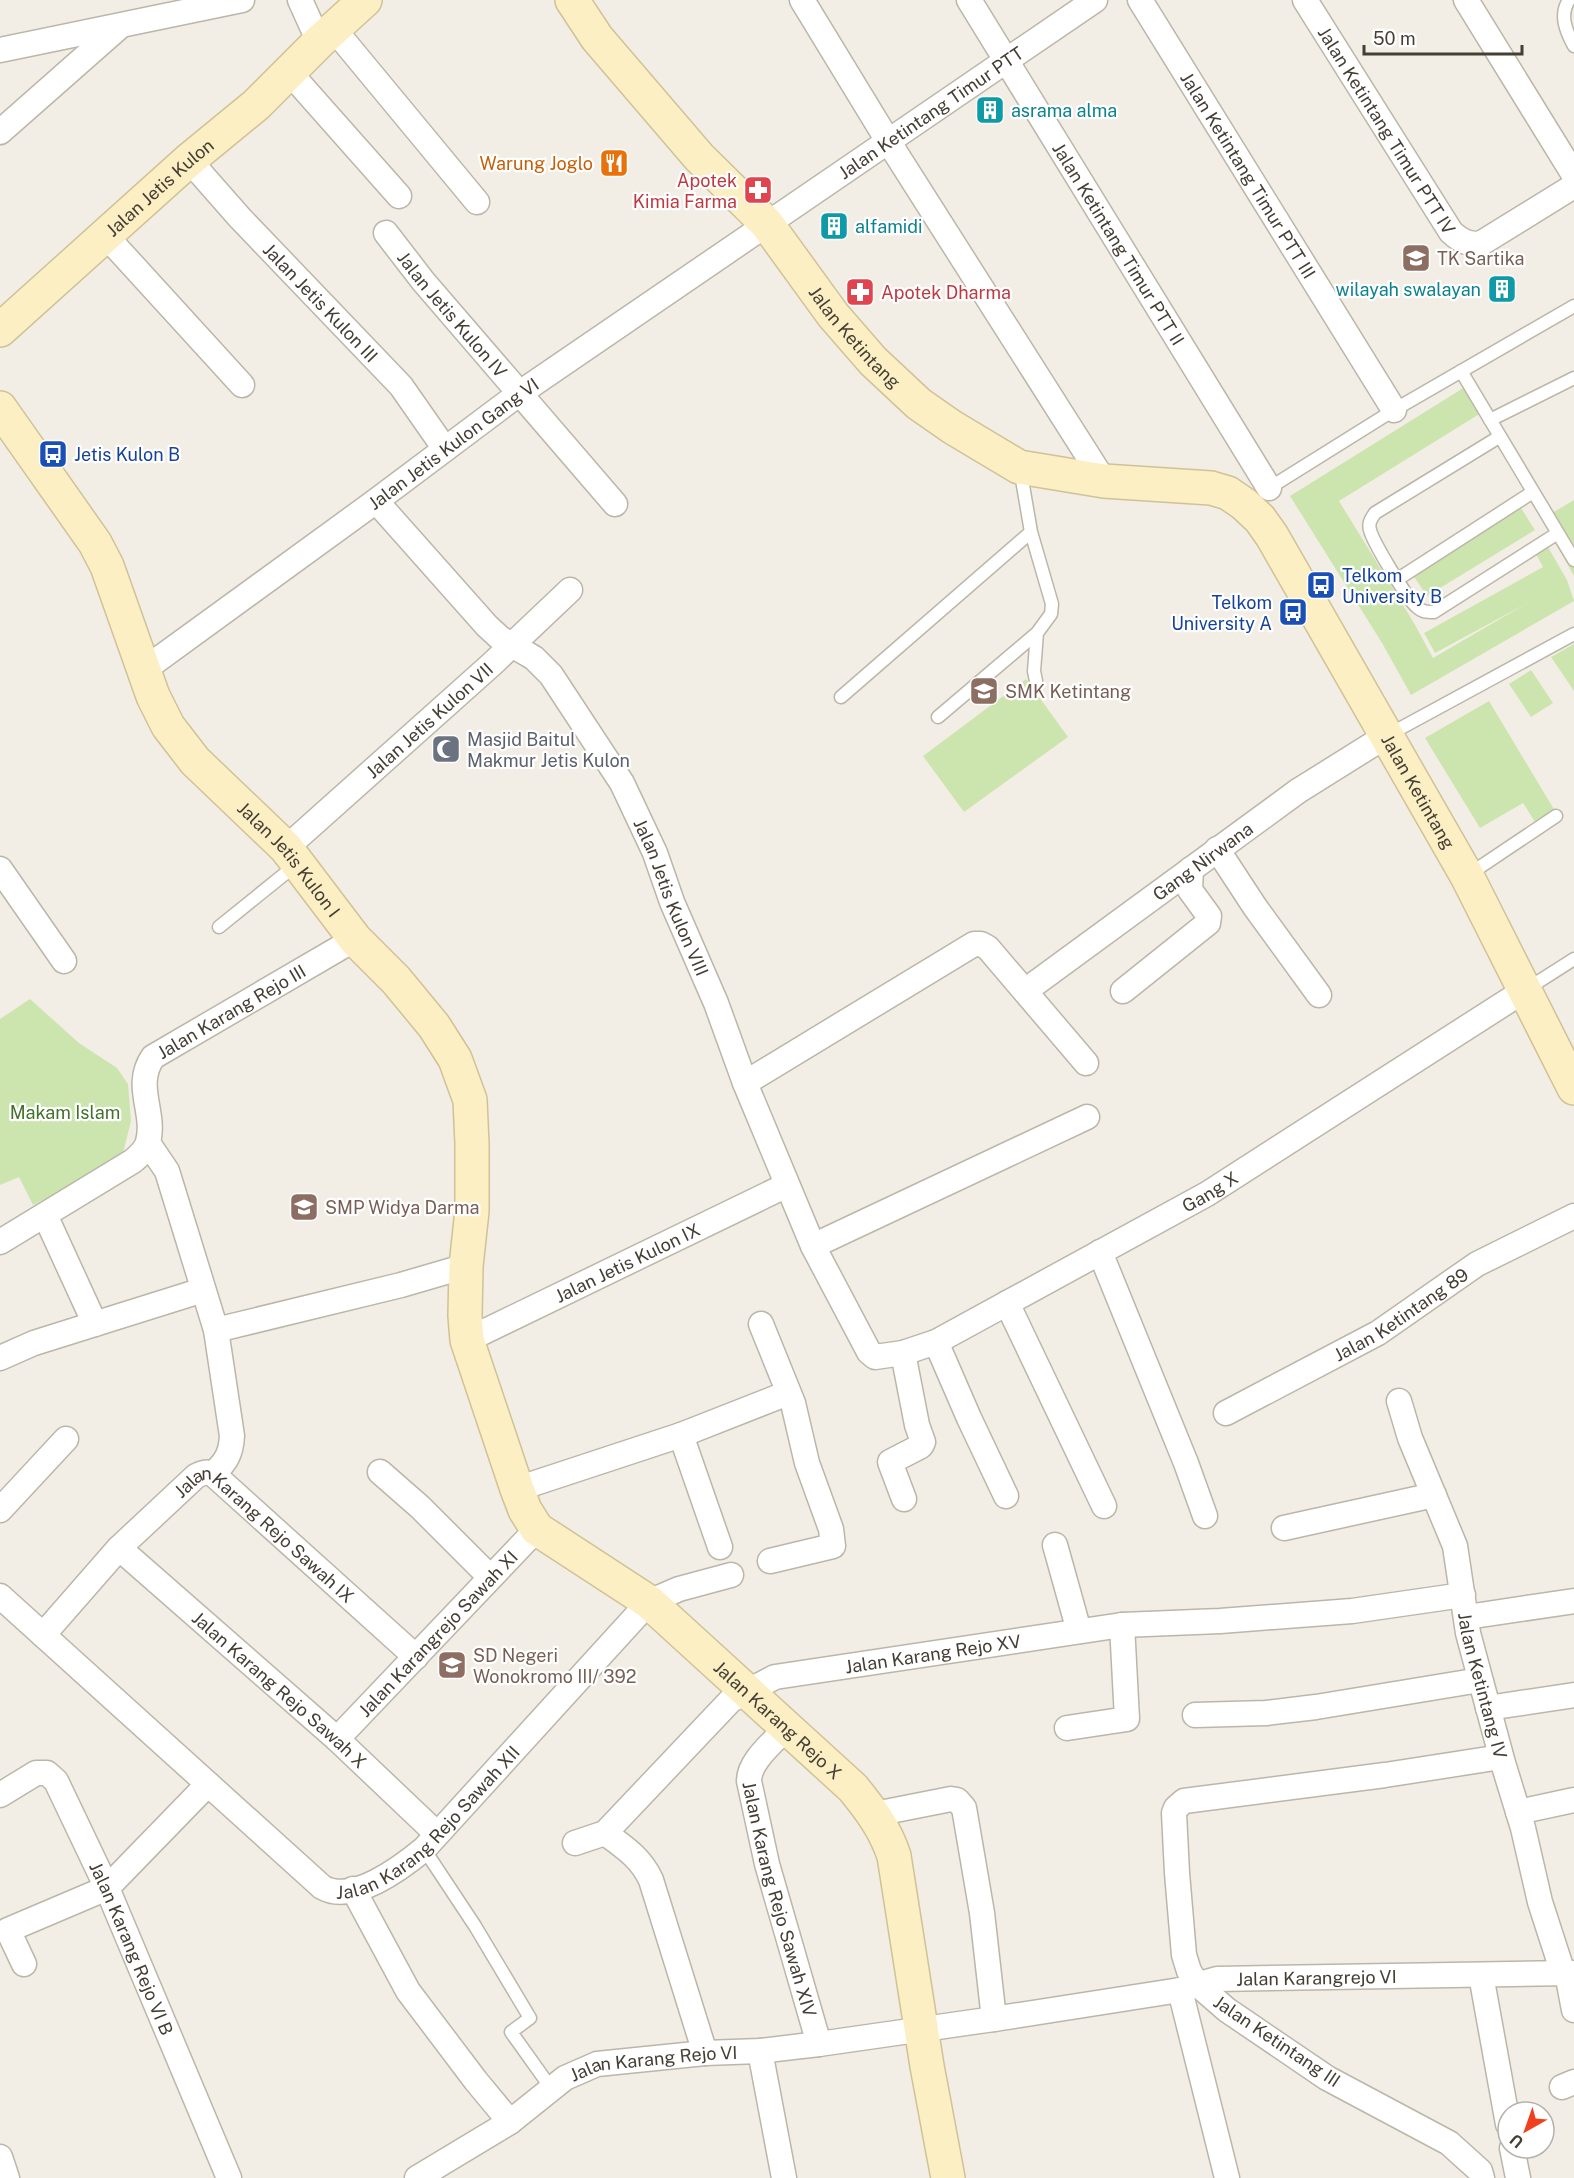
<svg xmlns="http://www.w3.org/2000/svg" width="1574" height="2178" font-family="'Public Sans',sans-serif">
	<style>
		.green { fill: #cce5af }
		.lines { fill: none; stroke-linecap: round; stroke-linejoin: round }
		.lane-casing { stroke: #bcb6a8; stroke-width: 15 }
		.street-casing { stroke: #bcb6a8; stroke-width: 27 }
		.secondary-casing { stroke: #d0c297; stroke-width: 36 }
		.lane { stroke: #fff; stroke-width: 12 }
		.street { stroke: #fff; stroke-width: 24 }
		.secondary { stroke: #fcefc4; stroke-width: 33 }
		.labels { text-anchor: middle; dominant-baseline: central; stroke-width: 4.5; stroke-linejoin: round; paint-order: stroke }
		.culture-label { font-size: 18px; fill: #0d838f; stroke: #fff; text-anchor: start }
		.street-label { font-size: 18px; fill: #443e35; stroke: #fff }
		.food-label { font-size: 18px; fill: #c56008; stroke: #fff; text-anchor: end }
		.health-label { font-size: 18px; fill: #be3a42; stroke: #fff; text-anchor: end }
		.education-label { font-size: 18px; fill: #785e54; stroke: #fff; text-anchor: start }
		.transit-label { font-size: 18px; fill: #164399; stroke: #fff; text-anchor: start }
		.worship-label { font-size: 18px; fill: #5b616d; stroke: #fff; text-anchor: start }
		.park-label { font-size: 18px; fill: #45722b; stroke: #fff }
	</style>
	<rect width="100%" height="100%" fill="#f2eee5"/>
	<path class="green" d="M1465 387 1481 413 1339 501 1414 623 1433 658 1529 602 1435 653 1424 633 1543 567 1533 548 1545 542 1567 580 1574 601 1411 695 1382 643 1290 496Z
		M1574 500V576L1542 519Z
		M1521 508 1535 530 1427 596 1413 575Z
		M1574 644V691L1551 657Z
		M1531 670 1553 703 1531 717 1509 684Z
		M1026 679 1068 737 964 812 923 756Z
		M1489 701 1555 811 1535 822 1523 803 1480 828 1425 738Z
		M30 999 79 1043 117 1068 128 1084 131 1121 121 1161 33 1205 19 1177 0 1185V1019Z"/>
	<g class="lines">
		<g class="lane-casing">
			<path id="lane" d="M1569 0C1559 15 1566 31 1574 46
				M1461 371 1574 560
				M1490 420 1574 378
				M1499 437 1375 513C1371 519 1368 523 1370 530 1373 542 1407 599 1417 607 1422 612 1427 612 1434 612L1558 533
				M1266 490 1394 410 1574 306
				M1398 579 1533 492
				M1036 681 1034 671 1037 633
				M841 697 1031 532 1020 468
				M938 717 1037 633 1051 614 1052 604 1031 532
				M1388 735 1574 634
				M1468 875 1556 816
				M219 927 297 864
				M1527 989 1574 959
				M424 1849 475 1926 530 2018 511 2032 551 2088"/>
		</g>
		<g class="street-casing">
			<g id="street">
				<path d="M300 0 319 42"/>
				<path d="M802 0 888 141 1104 481"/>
				<path id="s1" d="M969 0 1269 488"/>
				<path id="s2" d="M1140 0 1394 410"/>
				<path id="s3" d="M1305 0 1451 232C1461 241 1467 244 1480 244L1574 186"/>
				<path d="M1466 0 1574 175"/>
				<path d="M333 28 477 202"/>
				<path d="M0 50 242 0"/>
				<path d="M290 73 399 196"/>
				<path d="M0 132 118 28"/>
				<path id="s4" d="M189 160 240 218 401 386 445 449"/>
				<path id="s5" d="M386 233 423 281 615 504"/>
				<path d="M106 236 242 385"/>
				<path id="s6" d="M376 501 487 626 500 638 534 658 551 675 622 783 655 853 672 902 716 1003 745 1083 813 1246 869 1352 875 1357 903 1353 936 1342 1207 1194 1525 990"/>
				<path id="s7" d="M145 669 376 501 520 393 1095 0"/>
				<path id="s8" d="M286 848 492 664 570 590"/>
				<path d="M1217 849 1255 907 1319 995"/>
				<path d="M0 869 64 961"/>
				<path id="s9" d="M1025 991 1298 791 1386 736"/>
				<path d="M1123 991 1208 923 1209 916 1190 890 1191 869"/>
				<path d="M745 1083 974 944H981L988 948 1086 1063"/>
				<path d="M148 1143 167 1171 216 1330 232 1436C231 1454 226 1462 213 1474"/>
				<path d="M45 1215 95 1324"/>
				<path id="s10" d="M0 1242 133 1161C139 1156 146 1150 148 1142 156 1112 133 1086 153 1057L355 939"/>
				<path d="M813 1246 1087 1117"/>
				<path d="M1100 1252 1186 1463 1205 1516"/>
				<path d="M1007 1303 1104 1506"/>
				<path d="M761 1324 793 1403 807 1463 831 1529 833 1546 770 1561"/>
				<path d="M216 1330 401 1285 466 1266"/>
				<path id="s11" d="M467 1340 787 1185"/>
				<path d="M936 1342 969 1418 1006 1496"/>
				<path d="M903 1353 917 1425 923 1442 921 1446 890 1462 904 1499"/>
				<path d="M0 1358 34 1343 203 1290"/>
				<path id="s12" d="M1399 1401 1410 1438 1455 1546 1468 1633 1503 1763 1523 1828 1540 1902 1563 1973"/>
				<path id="s13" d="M1226 1413 1378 1333 1477 1264 1574 1216"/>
				<path d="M681 1435 788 1393"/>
				<path d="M380 1472 420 1507 490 1577"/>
				<path d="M517 1489 681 1435 720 1547"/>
				<path d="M0 1510 66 1439"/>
				<path d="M1284 1528 1434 1495"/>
				<path d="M1055 1545 1079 1631"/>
				<path id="s14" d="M119 1548 337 1739 437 1834"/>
				<path id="s15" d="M0 1596 322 1887C352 1905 401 1868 424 1849L649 1602 679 1589 731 1575"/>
				<path d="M1467 1617 1574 1601"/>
				<path id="s16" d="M43 1635 119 1548 196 1476C202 1473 207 1471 213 1474L416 1657"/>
				<path d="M1488 1708 1574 1695"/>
				<path d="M1195 1715 1266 1713 1316 1707 1480 1680"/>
				<path id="s17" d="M786 1728C773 1743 749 1761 749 1781L767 1864 819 2044"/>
				<path d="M1067 1728 1127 1719 1122 1625"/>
				<path id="s18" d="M337 1739 537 1529"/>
				<path id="s19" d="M0 1795 36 1773H47L56 1781 107 1888 229 2178"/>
				<path d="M1518 1812 1574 1800"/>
				<path d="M875 1814 951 1799 957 1800 964 1808 982 1913 994 2019"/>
				<path d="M605 1833C624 1847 641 1858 651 1880L705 2053"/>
				<path id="s20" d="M575 1843 605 1833 731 1700 775 1677 1122 1625 1220 1621 1352 1611 1463 1595"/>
				<path d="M353 1889 408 1991 476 2081 510 2122"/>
				<path d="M24 1964 8 1930 107 1888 208 1784"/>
				<path d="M1567 1973 1574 2010"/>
				<path d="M1481 1975 1508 2124"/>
				<path d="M1180 1990 1227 2178"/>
				<path d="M760 2051 784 2178"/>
				<path d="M1562 2087 1574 2082"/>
				<path d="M1512 2148 1518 2178"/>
				<path d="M0 2157 7 2178"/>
				<path id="s21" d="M417 2178 510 2122 565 2078 597 2064 705 2053 760 2051 819 2044 994 2019 1180 1990 1217 1979 1574 1973"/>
				<path d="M1482 2178 1480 2171 1449 2143 1327 2078 1227 2010 1197 1984 1189 1971 1184 1955 1177 1873 1174 1813 1176 1808 1184 1801 1385 1775 1501 1757"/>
			</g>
		</g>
		<g class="secondary-casing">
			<g id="secondary">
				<path id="s22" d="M572 0 597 38 699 157 767 224 833 315 873 361 919 404 952 427 1019 467 1104 481 1211 488 1228 493 1244 504 1260 519 1272 536 1467 876 1574 1088"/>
				<path id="s23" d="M0 330 189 160 256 105 319 42 365 0"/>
				<path id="s24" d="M0 408 95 543 107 566 153 696 168 726 195 761 286 848 355 939 396 980 434 1026 455 1059 470 1100 472 1144V1211L466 1266 465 1316 467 1340 517 1489 525 1510 537 1529 649 1602 853 1788C871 1810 885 1829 894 1856L927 2066 948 2178"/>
			</g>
		</g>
		<use href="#lane" class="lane"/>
		<use href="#street" class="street"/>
		<use href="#secondary" class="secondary"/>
	</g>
	<defs>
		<g id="building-square" transform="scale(1.5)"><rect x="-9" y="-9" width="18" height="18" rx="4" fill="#0f9aa8" stroke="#fff"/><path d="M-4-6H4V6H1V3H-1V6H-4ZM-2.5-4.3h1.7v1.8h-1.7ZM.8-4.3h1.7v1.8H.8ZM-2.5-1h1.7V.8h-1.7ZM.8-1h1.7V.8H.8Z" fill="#fff"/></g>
		<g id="restaurant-square" transform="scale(1.5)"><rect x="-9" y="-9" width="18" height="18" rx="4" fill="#e8710a" stroke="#fff"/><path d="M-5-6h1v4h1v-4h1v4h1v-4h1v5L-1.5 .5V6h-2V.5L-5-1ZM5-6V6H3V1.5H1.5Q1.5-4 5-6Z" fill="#fff"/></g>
		<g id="pharmacy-square" transform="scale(1.5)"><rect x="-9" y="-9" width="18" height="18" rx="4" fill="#e0444e" stroke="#fff"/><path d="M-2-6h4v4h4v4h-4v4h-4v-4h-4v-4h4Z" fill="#fff"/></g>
		<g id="school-square" transform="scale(1.5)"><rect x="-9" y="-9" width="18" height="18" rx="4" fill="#8d6e63" stroke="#fff"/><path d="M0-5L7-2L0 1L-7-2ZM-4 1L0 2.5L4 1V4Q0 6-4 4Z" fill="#fff"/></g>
		<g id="bus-square" transform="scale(1.5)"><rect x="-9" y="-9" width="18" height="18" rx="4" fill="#1a4fb4" stroke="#fff"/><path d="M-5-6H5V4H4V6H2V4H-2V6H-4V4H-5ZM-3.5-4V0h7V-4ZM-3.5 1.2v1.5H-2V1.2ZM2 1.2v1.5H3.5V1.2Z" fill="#fff"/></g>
		<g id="mosque-square" transform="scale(1.5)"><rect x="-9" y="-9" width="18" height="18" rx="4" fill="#6b7280" stroke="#fff"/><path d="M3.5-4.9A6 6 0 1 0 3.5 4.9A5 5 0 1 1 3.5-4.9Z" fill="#fff"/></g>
	</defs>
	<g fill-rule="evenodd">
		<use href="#building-square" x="990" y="110"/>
		<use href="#restaurant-square" x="614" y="163"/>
		<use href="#pharmacy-square" x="758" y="190"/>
		<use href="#building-square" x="834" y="226"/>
		<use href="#school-square" x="1416" y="258"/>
		<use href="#building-square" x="1502" y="289"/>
		<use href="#pharmacy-square" x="860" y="292"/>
		<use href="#bus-square" x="53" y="454"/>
		<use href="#bus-square" x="1321" y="585"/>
		<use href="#bus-square" x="1293" y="612"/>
		<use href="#school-square" x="984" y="691"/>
		<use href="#mosque-square" x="446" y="749"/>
		<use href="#school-square" x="304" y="1207"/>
		<use href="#school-square" x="452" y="1665"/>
	</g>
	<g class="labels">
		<g class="culture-label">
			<text x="1011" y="110">asrama alma</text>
			<text x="855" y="226">alfamidi</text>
			<text x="1481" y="289" text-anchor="end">wilayah swalayan</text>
		</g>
		<g class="street-label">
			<text stroke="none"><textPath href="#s7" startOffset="963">Jalan Ketintang Timur PTT</textPath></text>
			<text stroke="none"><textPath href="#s3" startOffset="154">Jalan Ketintang Timur PTT IV</textPath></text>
			<text stroke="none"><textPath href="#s2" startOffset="206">Jalan Ketintang Timur PTT III</textPath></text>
			<text stroke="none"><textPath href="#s23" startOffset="214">Jalan Jetis Kulon</textPath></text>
			<text stroke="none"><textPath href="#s1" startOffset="286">Jalan Ketintang Timur PTT II</textPath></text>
			<text stroke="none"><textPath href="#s4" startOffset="194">Jalan Jetis Kulon III</textPath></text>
			<text stroke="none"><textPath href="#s5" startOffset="105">Jalan Jetis Kulon IV</textPath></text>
			<text stroke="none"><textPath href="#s22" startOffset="441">Jalan Ketintang</textPath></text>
			<text stroke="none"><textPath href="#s7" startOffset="382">Jalan Jetis Kulon Gang VI</textPath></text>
			<text stroke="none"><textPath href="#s8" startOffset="192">Jalan Jetis Kulon VII</textPath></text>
			<text stroke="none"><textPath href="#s22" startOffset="1220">Jalan Ketintang</textPath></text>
			<text stroke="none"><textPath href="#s24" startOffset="543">Jalan Jetis Kulon I</textPath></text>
			<text stroke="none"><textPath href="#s9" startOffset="220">Gang Nirwana</textPath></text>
			<text stroke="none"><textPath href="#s6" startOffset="502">Jalan Jetis Kulon VIII</textPath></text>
			<text stroke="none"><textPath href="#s10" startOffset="358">Jalan Karang Rejo III</textPath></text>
			<text stroke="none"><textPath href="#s6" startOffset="1382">Gang X</textPath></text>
			<text stroke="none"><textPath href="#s11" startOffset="178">Jalan Jetis Kulon IX</textPath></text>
			<text stroke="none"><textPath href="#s13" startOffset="201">Jalan Ketintang 89</textPath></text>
			<text stroke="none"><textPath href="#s16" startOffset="310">Jalan Karang Rejo Sawah IX</textPath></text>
			<text stroke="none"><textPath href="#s18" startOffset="146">Jalan Karangrejo Sawah XI</textPath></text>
			<text stroke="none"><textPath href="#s20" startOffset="424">Jalan Karang Rejo XV</textPath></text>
			<text stroke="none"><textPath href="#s12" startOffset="298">Jalan Ketintang IV</textPath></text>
			<text stroke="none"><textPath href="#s14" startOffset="214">Jalan Karang Rejo Sawah X</textPath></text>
			<text stroke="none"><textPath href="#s24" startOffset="1598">Jalan Karang Rejo X</textPath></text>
			<text stroke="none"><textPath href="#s15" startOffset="567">Jalan Karang Rejo Sawah XII</textPath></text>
			<text stroke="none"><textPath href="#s17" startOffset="188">Jalan Karang Rejo Sawah XIV</textPath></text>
			<text stroke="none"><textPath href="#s19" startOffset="249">Jalan Karang Rejo VI B</textPath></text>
			<text stroke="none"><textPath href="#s21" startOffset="940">Jalan Karangrejo VI</textPath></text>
			<text transform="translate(1277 2041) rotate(34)">Jalan Ketintang III</text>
			<text stroke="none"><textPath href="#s21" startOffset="270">Jalan Karang Rejo VI</textPath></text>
		</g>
		<g class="food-label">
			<text x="593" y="163">Warung Joglo</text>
		</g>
		<g class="health-label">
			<text x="737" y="180">Apotek<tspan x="737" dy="21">Kimia Farma</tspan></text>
			<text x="881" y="292" text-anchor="start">Apotek Dharma</text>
		</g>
		<g class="education-label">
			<text x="1437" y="258">TK Sartika</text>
			<text x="1005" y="691">SMK Ketintang</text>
			<text x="325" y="1207">SMP Widya Darma</text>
			<text x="473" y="1655">SD Negeri<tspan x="473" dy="21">Wonokromo III/ 392</tspan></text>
		</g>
		<g class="transit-label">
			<text x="74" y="454">Jetis Kulon B</text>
			<text x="1342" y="575">Telkom<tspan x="1342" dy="21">University B</tspan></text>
			<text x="1272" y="602" text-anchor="end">Telkom<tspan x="1272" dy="21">University A</tspan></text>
		</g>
		<g class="worship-label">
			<text x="467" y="739">Masjid Baitul<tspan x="467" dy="21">Makmur Jetis Kulon</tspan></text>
		</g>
		<g class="park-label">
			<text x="65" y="1112">Makam Islam</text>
		</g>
	</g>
	<g transform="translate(1526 2130) rotate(220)"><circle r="28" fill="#ffffff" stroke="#b4b2ae" stroke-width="1.5"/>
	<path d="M0-4.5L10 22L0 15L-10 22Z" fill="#f0401d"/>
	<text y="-9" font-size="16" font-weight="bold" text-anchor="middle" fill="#443e35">U</text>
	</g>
	<path d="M1364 45v9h158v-9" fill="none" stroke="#443e35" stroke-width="3"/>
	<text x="1373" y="45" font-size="18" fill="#443e35" stroke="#ffffff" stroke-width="4.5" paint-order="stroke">50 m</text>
</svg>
